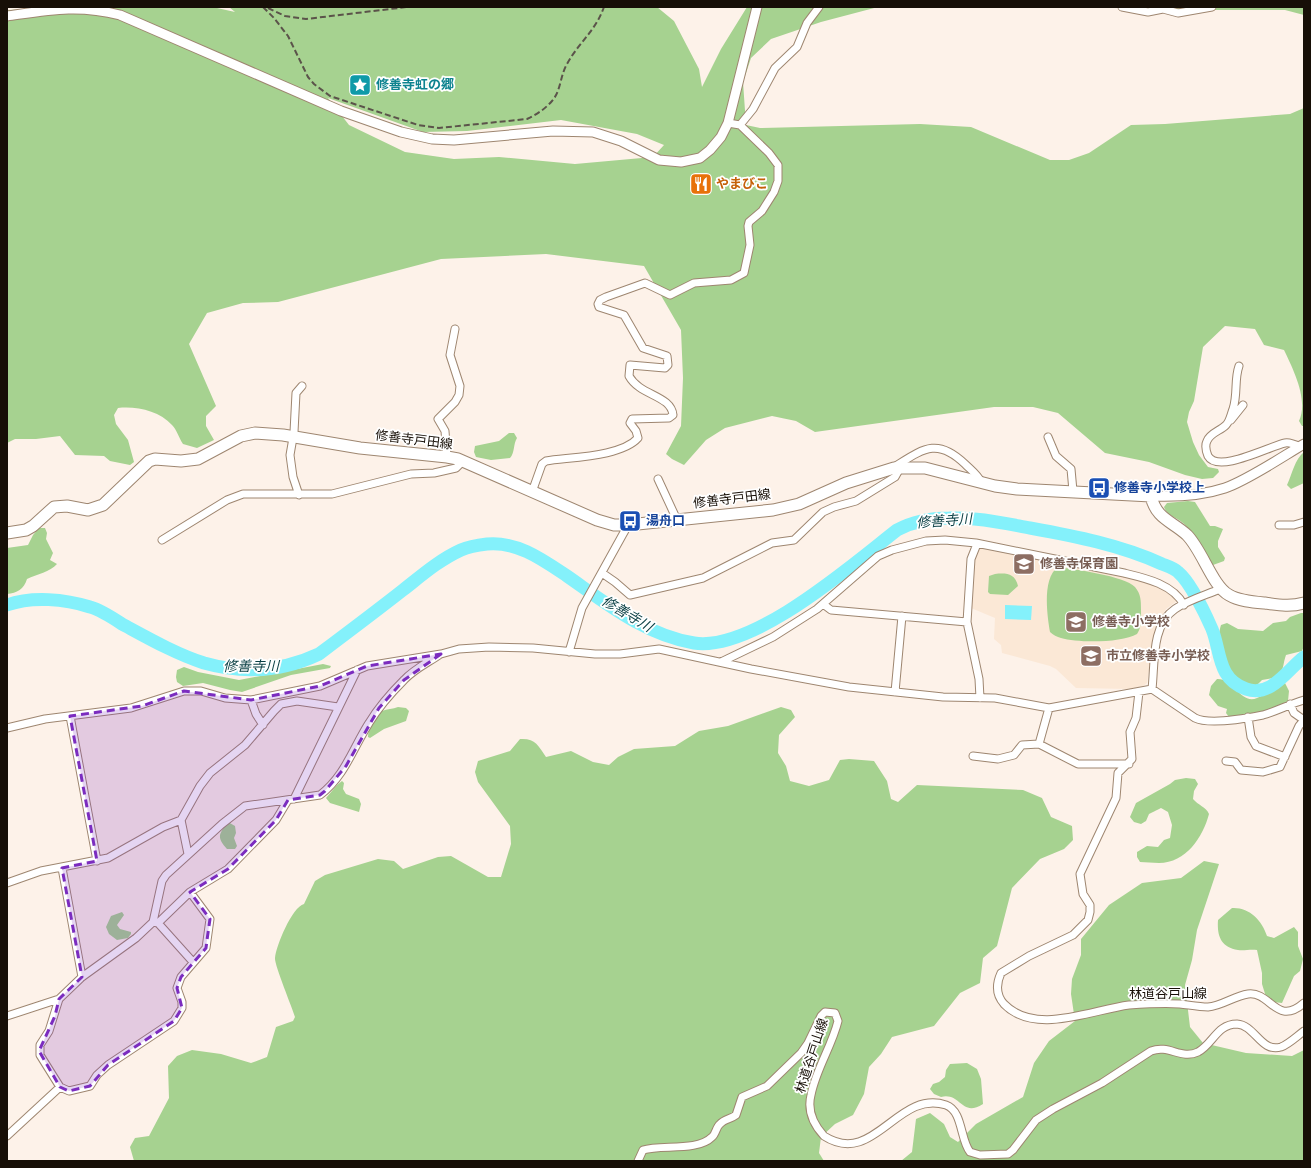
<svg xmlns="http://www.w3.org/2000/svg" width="1311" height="1168" font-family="'Sofia Sans Condensed','Noto Sans JP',sans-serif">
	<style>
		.built { fill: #fbe8d6 }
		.green { fill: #a6d290; fill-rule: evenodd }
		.water { fill: #84f1fb }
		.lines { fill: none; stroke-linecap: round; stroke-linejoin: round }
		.river { stroke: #84f1fb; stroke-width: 13 }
		.minor-casing { stroke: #9e8670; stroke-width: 9 }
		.tertiary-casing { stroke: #9e8670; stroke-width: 11 }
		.primary-casing { stroke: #9e8670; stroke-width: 13 }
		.minor { stroke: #fff; stroke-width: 7 }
		.tertiary { stroke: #fff; stroke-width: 9 }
		.primary { stroke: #fff; stroke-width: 11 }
		.rail { stroke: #5b534a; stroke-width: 2; stroke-dasharray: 6 3; stroke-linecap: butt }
		.marked { fill: #7b2cbf; fill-opacity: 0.2; stroke: #7b2cbf; stroke-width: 3; stroke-dasharray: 8 5; stroke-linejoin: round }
		.labels { text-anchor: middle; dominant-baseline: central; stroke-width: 3.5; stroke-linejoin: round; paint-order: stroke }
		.culture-label { font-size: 13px; font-weight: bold; fill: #0d838f; stroke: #fff; text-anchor: start }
		.food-label { font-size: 13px; font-weight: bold; fill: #c56008; stroke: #fff; text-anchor: start }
		.street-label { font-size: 13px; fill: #170f07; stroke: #fff }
		.transit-label { font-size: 13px; font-weight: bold; fill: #164399; stroke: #fff; text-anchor: start }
		.education-label { font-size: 13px; font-weight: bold; fill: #785e54; stroke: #fff; text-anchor: start }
		.water-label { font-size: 14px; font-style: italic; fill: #0a3f44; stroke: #fff }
	</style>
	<rect width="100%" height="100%" fill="#fdf2e9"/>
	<path class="built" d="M983 547 1133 578 1168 590 1177 601 1166 609 1156 625 1147 683 1143 686 1130 689 1076 688 1056 669 1050 666 1002 653 1001 645 994 639 995 618 971 608 974 561 980 548Z"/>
	<path class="green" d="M77 7 217 8 235 12 229 7H657L674 21 699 69 702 87 721 49 747 7H878L821 22 771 39 751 58 743 82 746 125 760 128 920 124 971 127 1050 160H1069L1089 153 1131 125 1165 124 1290 114 1304 108V426H1302L1299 421C1309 400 1293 369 1284 350L1264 345 1255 329 1225 326 1203 347 1194 401 1189 412 1187 422 1193 442 1199 455 1208 467 1218 469 1219 472 1213 478 1202 479 1185 475 1149 462 1105 453 1058 413 1033 407H994L815 432 796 421 772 416 725 428 706 440 684 465 672 459 666 454 681 426 683 378 681 330 644 266 546 254 441 259 278 302 243 303 207 313 189 344 216 406 206 416V426L214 440 197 448 183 444C179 438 177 430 172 425 159 411 137 406 118 408L114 415 116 424 128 440 134 462 130 465 110 461 104 456 75 455 60 436 36 439H15L7 443V10L80 8ZM328 98 423 132 467 131 561 120 637 134 664 145 653 157 575 164 499 157 454 159 405 152 349 125Z
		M1128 7H1304V15L1285 10H1183Z
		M509 433H514L517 438C513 444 515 453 510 458L491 460 476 457 474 452 475 446 499 441Z
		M1304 452V483L1291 489 1287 485C1292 474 1295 459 1304 452Z
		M1188 501 1195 502 1210 526H1215L1223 529 1218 541V547L1225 558 1224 561 1213 565C1202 551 1197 535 1183 523 1176 517 1167 516 1164 507L1167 503Z
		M39 528H45L47 533 46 539 53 553 50 560 57 564C50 572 37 574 27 579 24 589 17 593 7 594V548L28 545 33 535Z
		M1058 567C1073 569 1125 576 1135 587 1141 594 1141 601 1141 610 1141 618 1142 627 1137 634 1122 643 1078 643 1061 638 1057 637 1053 635 1050 632 1047 615 1042 578 1058 567Z
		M995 574C1006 573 1015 573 1018 586L1008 595 990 594 988 592 989 576Z
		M1301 613H1304V646L1302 651 1286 655C1283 663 1284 670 1278 677L1262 680 1256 686C1251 684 1245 684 1240 681 1224 671 1215 643 1221 625L1227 623 1238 629 1263 631 1273 623 1286 621 1290 617Z
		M323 664 331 666 330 668 291 675 242 692 230 690 203 683 183 686 177 682 176 677 177 670 184 667 198 672 239 680Z
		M1217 679C1233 678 1241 705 1257 698 1267 694 1276 688 1285 683L1289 691 1288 701 1270 710 1229 717 1226 713 1227 709 1218 706 1209 695 1211 686Z
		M398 707 406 708 409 711 406 721 384 729 370 738 368 737C368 729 374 716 382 711 387 709 393 709 398 707Z
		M781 707 791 710 795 717 779 735 778 753 786 766 790 781 809 786 829 780 840 760 849 759 874 761 887 781 891 799 898 802 917 785 1023 790 1042 798 1051 817 1072 826 1073 840 1064 849 1040 859 1012 888 997 946 983 958 980 983 960 993 934 1026 892 1037 881 1054 869 1067 864 1094 853 1115 835 1124 821 1137 819 1153 824 1161H134L130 1147 135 1138 149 1136 169 1098 168 1066 177 1056 192 1050 221 1054 251 1063 267 1057 276 1027 293 1021 295 1017C292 1007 274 964 275 958 276 946 292 907 304 904L315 881 325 875 378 859 394 861 403 869 438 857 451 856 488 877H501L511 844 510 826 478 782 475 772 478 761 510 751 520 739C535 738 538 745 546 757L571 751 593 762 609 765 618 757 634 749 675 746 699 731 728 726Z
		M1186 778 1195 779 1198 784 1194 791 1193 799C1198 805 1206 807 1209 814 1203 837 1186 863 1159 863 1152 863 1146 862 1140 862L1137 857V852L1147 846 1158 847 1164 840 1170 838 1172 825 1168 812 1161 808 1149 814 1146 821 1141 824 1134 822 1130 817 1136 803 1170 784 1175 780Z
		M342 781 344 783 343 789 346 794 359 799 361 804 359 812 330 803 326 798 337 785Z
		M228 822 235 826 236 833 234 838 237 846 235 849H227C216 837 219 834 228 822Z
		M1204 861 1219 864 1197 930 1192 960 1185 985 1190 1027 1203 1043 1246 1053 1292 1056 1304 1050V1161H901L912 1152 916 1119 930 1113 944 1124 950 1137 958 1142 976 1124 1023 1097 1034 1063 1049 1041 1075 1021 1071 994 1072 979 1081 955V939L1109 905 1142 883 1181 878Z
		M1232 908C1249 907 1262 920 1267 936L1274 938 1294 927 1298 932V946L1303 959 1300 971 1294 976 1282 1003 1273 1002 1266 997 1262 984V973L1257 950C1250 949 1244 951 1238 950 1220 947 1217 935 1218 920Z
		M122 912 124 915 117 925 120 929 131 932V934L128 938 117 940 109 934 106 927 111 916Z
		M967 1063 977 1069 981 1079 983 1104C961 1118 961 1092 941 1097L934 1094 930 1089 933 1084 939 1082 945 1077 946 1070 950 1064Z"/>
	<path class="water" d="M1005 605 1032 606 1031 620 1005 619Z"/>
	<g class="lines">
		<path class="river" d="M7 605C32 596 65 599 90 607 101 610 113 618 122 624 148 638 176 654 204 663 243 674 283 671 319 654 347 633 375 612 403 590 421 576 439 560 461 550 468 547 479 545 487 544 517 541 543 560 567 576 606 603 645 635 694 643 753 652 852 565 897 530 914 521 930 518 949 518 977 517 1003 523 1030 528 1074 536 1121 545 1162 564 1167 566 1174 568 1178 572 1190 582 1205 613 1212 629 1221 651 1217 679 1246 689 1271 698 1287 670 1304 657"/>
		<g class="minor-casing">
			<path id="minor" d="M1122 7 1148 12 1163 9 1178 13 1212 7
				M740 125 753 109 775 68 797 47 807 23 819 7
				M1239 366C1234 380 1238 394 1233 409 1231 414 1230 421 1226 425 1220 431 1210 433 1207 441 1205 445 1206 451 1208 456 1218 474 1270 446 1285 443 1290 442 1296 445 1300 447
				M1231 420 1243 405
				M1048 437 1056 456 1071 469 1073 491
				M447 457 445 431 438 419 455 402 459 395 460 386 450 355 455 329
				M894 467C923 449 937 437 965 464 971 470 978 475 981 482
				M658 479 677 520
				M532 492 542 464 546 461C570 457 621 457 638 438L636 431 630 423 632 419 669 418 673 415C671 395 640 396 629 376L630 365 665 368 668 365 667 356 643 348 624 315 599 307 598 304 600 300 606 297 645 283 670 295 694 283 731 280 744 273 750 245 748 226 749 222 762 211 774 192 778 181V165L769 153 740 125 728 123
				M299 495 293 477 290 455 294 432 296 393 302 386
				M1279 525H1294L1304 522
				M162 540 227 500 243 494H332L411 474 434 473 456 468 463 461
				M977 544 971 559 967 622 979 679 980 698
				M602 573 615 582 630 595 703 578 772 543 794 540 823 512 834 507 856 501 895 477 900 468
				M823 604 831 610 967 622
				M569 652 582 608 628 525
				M721 662 773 637 817 609 878 556 892 550 926 541 945 540 976 543 1124 573C1145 578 1173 584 1184 605
				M1152 689C1155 663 1151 625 1175 609 1188 600 1206 595 1220 589
				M895 692 902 616
				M1139 692 1136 718 1130 732 1132 759 1118 773 1116 798 1080 874 1083 894 1090 905V912L1088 920 1073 935 1029 956 1001 973C996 984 996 995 1004 1004 1035 1036 1091 1010 1129 1005 1145 1004 1164 1003 1180 1004 1189 1005 1199 1007 1208 1007 1222 1006 1234 996 1248 994 1271 991 1276 1027 1304 1003
				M251 700 256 714 263 725
				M1049 708 1039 744 1078 764H1129
				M70 716 97 861
				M1248 717 1251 737 1256 746 1285 757
				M7 728 45 719 131 708 184 691H201L225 698 251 700 320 686 367 666 441 654 459 649 489 647 533 648 595 654H620L659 649 751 669 849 687 943 697 995 698 1049 708 1152 689 1195 718C1209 725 1248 718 1263 715 1277 711 1290 704 1304 700
				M973 756 998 759 1014 755 1022 745 1039 744
				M1226 761 1235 762 1241 770 1263 772 1280 767 1299 726 1304 720 1294 713 1290 704
				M294 799 357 670
				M181 820 188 854
				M62 868 82 977
				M7 883 41 871 108 858 163 827 181 820 200 786 210 773 245 745 274 711 281 704 297 701 338 707
				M153 922 158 923 190 892 228 869 276 820 288 800
				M158 923 193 962
				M59 999 49 1031 40 1045V1055L60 1087 69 1091 90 1086 97 1075 108 1065 174 1021 182 1008V1002L177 988 181 977 206 948 210 919 190 892
				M7 1016 59 999 82 977 136 938 153 922 162 881 166 875 222 824 245 806 320 795C345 776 353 748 369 723 378 708 391 693 404 680 413 670 427 663 439 655
				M7 1136 60 1087
				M638 1161 643 1150C661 1144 697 1152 712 1137 716 1134 716 1127 720 1124 724 1119 731 1119 736 1115L742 1097 767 1086 801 1053 808 1043 821 1016 825 1012 835 1013 838 1021C832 1046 816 1069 811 1095 807 1111 813 1124 824 1136 874 1168 897 1089 946 1105 963 1111 960 1140 970 1152L980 1155 1008 1154 1013 1150 1036 1120 1053 1109 1102 1083 1151 1051C1169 1044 1181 1060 1198 1052 1213 1044 1217 1024 1237 1024 1255 1025 1261 1053 1281 1047 1289 1044 1297 1036 1304 1031"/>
		</g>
		<g class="tertiary-casing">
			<path id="tertiary" d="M7 16C49 10 78 4 120 15L341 111 401 132 432 139 454 140 553 131 593 132 621 141 659 160 681 162 700 158 710 150 721 137 728 123 757 7
				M1151 496C1176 497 1201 496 1225 488 1248 480 1282 457 1304 444"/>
		</g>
		<g class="primary-casing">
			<path id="primary" d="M7 533 26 530 33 526 54 507 67 506 88 510 103 505 149 461 155 459 181 461 198 459 241 436 255 433 283 435 360 448 447 457 458 459 597 520 614 525H628L773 510 799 504 846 483 894 468H925L995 486 1017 489 1151 496C1156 519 1172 521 1187 535 1202 550 1213 587 1229 595 1239 601 1253 602 1265 603 1279 605 1290 607 1304 603"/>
		</g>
		<use href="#minor" class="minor"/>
		<use href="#tertiary" class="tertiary"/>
		<use href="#primary" class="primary"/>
		<path class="rail" d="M263 7 274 18 288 36 308 77 314 84 330 96 418 125 439 128 527 119C536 115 545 109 552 101 561 91 560 76 567 64 579 42 595 32 604 7
			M268 8 285 16 306 19 407 7"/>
	</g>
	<path class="marked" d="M441 654 404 680 379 708 346 766 325 791 320 795 288 800 276 820 228 869 190 892 210 919 207 940 206 948 181 977 177 988 182 1008 174 1021 108 1065 90 1086 69 1091 60 1087 39 1051 55 1016 59 999 82 977 62 868 97 861 70 716 142 706 184 691 251 700 320 686 367 666Z"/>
	<defs>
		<g id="sight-square" transform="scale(1.15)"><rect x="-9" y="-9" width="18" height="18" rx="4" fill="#0f9aa8" stroke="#fff"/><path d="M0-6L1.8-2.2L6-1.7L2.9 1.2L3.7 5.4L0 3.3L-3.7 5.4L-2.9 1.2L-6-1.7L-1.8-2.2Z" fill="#fff"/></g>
		<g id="restaurant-square" transform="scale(1.15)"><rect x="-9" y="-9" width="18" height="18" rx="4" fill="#e8710a" stroke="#fff"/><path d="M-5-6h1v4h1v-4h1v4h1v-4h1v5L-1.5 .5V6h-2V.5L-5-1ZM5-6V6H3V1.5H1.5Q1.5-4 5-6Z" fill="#fff"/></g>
		<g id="bus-square" transform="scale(1.15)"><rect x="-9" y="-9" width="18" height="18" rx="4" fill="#1a4fb4" stroke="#fff"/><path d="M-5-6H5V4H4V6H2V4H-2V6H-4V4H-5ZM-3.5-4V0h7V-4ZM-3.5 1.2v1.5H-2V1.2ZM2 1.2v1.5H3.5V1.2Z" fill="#fff"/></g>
		<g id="school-square" transform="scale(1.15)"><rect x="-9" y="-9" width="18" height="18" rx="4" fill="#8d6e63" stroke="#fff"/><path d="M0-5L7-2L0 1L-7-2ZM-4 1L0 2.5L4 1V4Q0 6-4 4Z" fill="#fff"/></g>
	</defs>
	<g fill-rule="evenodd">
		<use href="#sight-square" x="360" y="85"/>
		<use href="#restaurant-square" x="701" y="184"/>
		<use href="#bus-square" x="1099" y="488"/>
		<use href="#bus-square" x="630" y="521"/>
		<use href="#school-square" x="1024" y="564"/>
		<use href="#school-square" x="1076" y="622"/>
		<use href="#school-square" x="1091" y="656"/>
	</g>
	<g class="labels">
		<g class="culture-label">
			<text x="376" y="85">修善寺虹の郷</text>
		</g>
		<g class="food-label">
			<text x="716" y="184">やまびこ</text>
		</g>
		<g class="street-label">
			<text transform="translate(414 440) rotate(7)">修善寺戸田線</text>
			<text transform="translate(732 499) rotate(-7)">修善寺戸田線</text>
			<text x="1168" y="994">林道谷戸山線</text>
			<text transform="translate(812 1056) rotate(-72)">林道谷戸山線</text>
		</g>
		<g class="transit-label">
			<text x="1114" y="488">修善寺小学校上</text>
			<text x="646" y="521">湯舟口</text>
		</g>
		<g class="education-label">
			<text x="1040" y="564">修善寺保育園</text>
			<text x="1092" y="622">修善寺小学校</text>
			<text x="1106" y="656">市立修善寺小学校</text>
		</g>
		<g class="water-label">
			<text transform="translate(944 521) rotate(-4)">修善寺川</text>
			<text transform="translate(627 614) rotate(31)">修善寺川</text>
			<text x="251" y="666">修善寺川</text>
		</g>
	</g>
	<rect width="1311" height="1168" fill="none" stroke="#170f07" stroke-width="16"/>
</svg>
